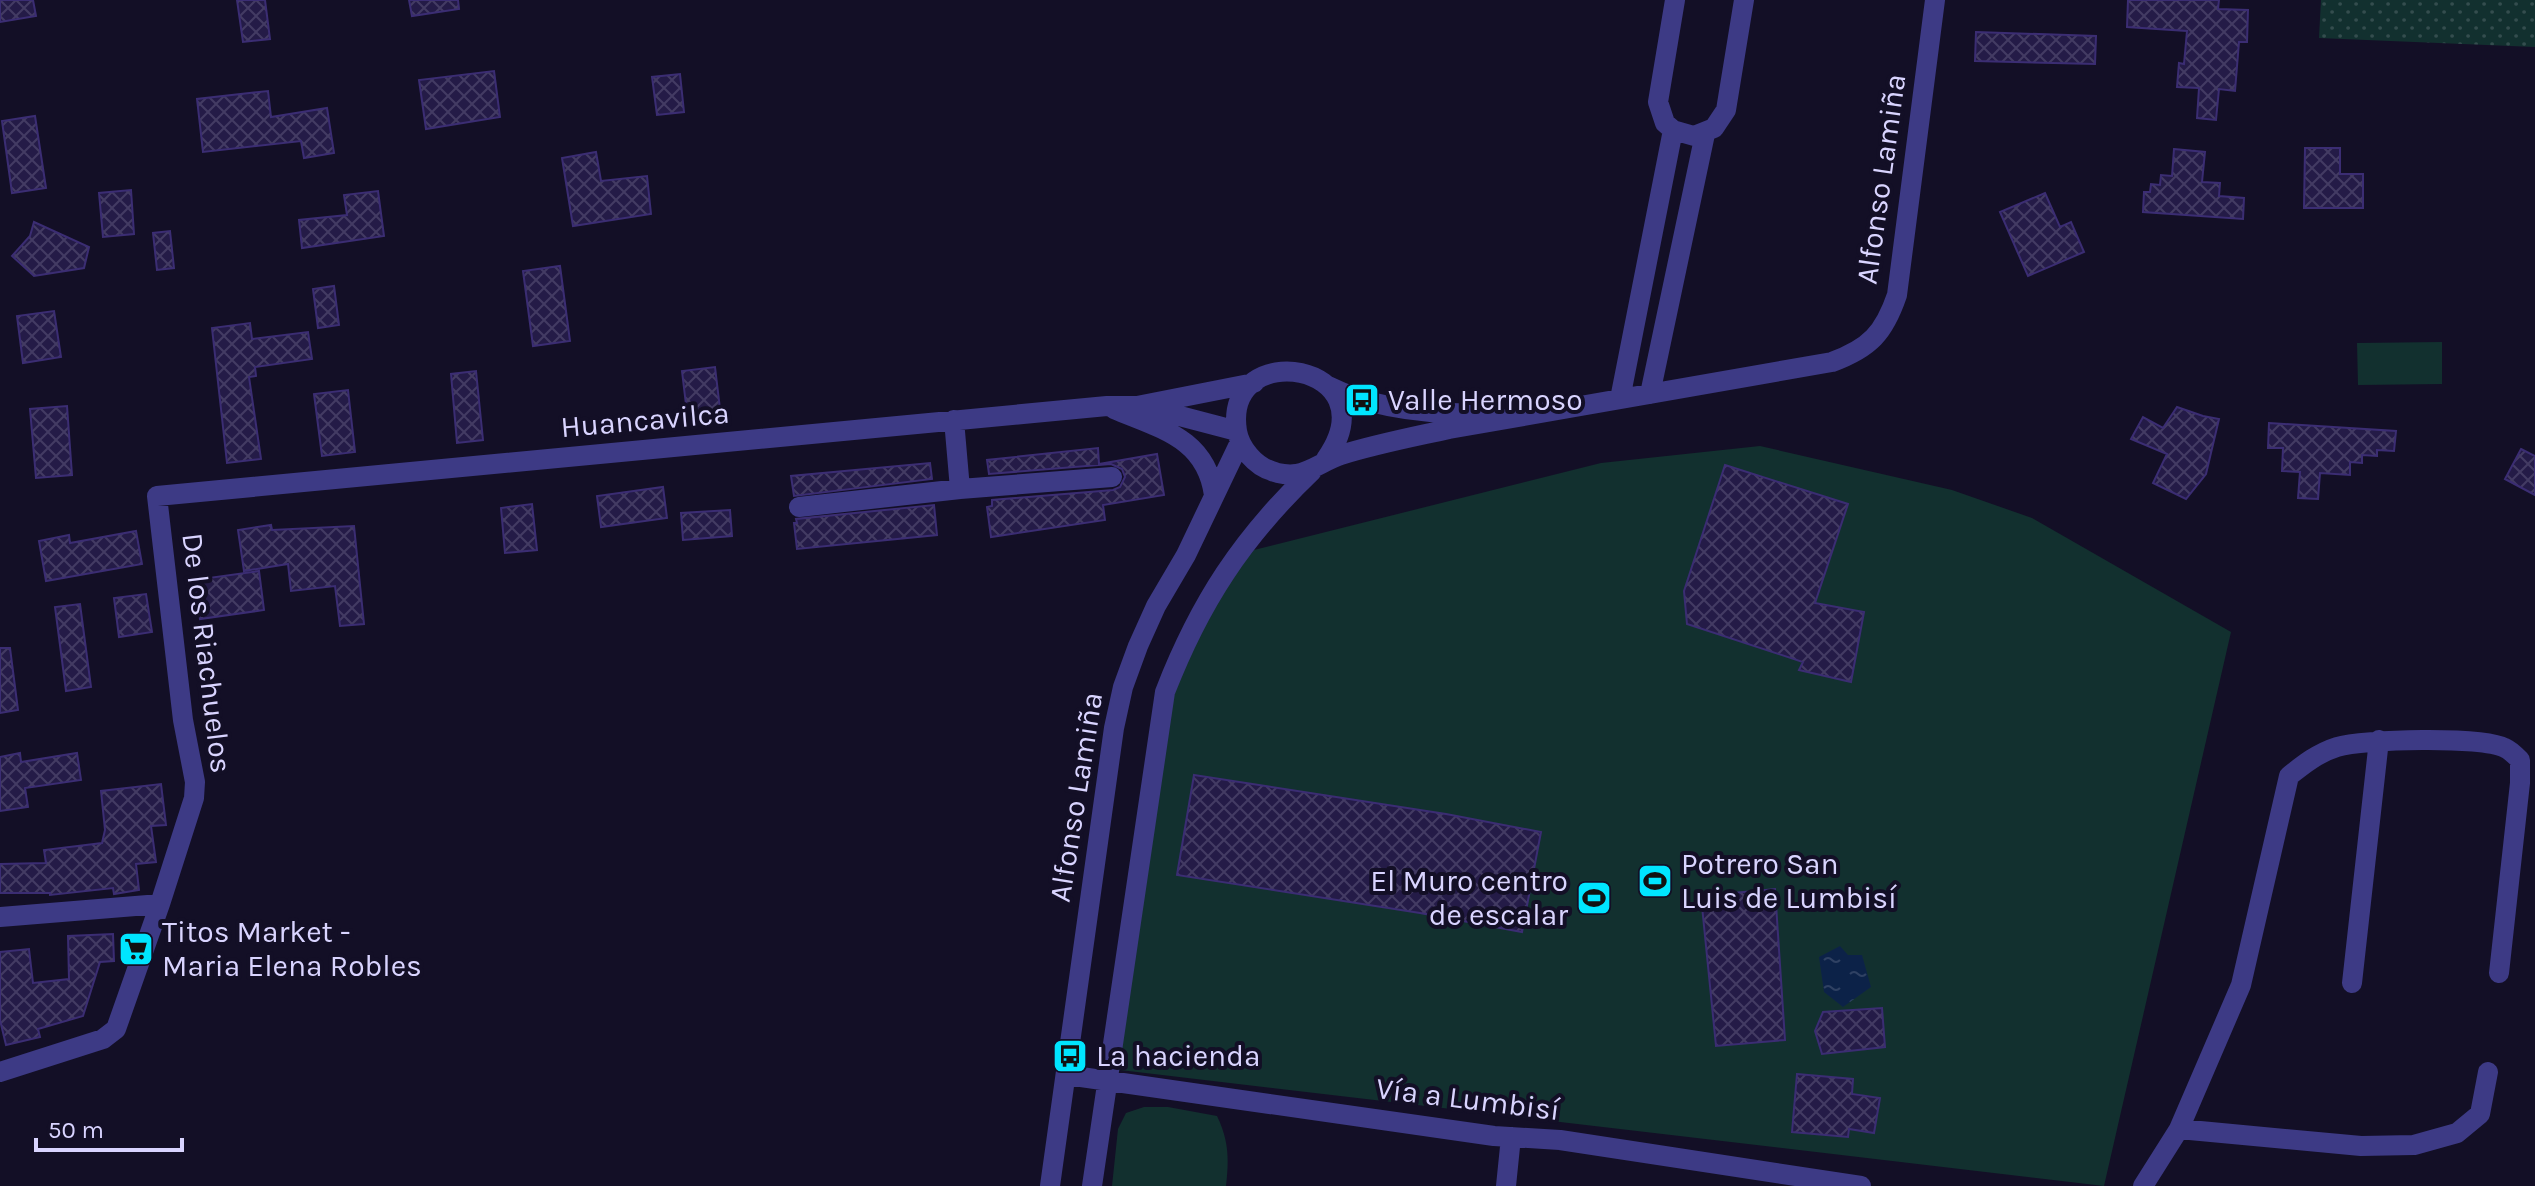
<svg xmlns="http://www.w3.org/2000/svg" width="2535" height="1186" font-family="Karla,sans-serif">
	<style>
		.grass { fill: url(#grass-dots) }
		.park { fill: #12302f }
		.water { fill: url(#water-ripples) }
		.building { fill: url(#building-cross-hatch); stroke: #3b2d73; stroke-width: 2 }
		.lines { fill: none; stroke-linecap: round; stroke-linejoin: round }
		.minor { stroke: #3d3a85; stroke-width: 20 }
		.labels { text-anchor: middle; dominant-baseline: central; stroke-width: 8; stroke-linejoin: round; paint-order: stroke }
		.street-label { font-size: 30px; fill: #d9d4ff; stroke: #130f26 }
		.poi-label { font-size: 30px; fill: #d9d4ff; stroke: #130f26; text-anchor: start }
	</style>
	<defs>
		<pattern id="grass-dots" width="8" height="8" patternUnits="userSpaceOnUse" patternTransform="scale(2)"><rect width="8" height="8" fill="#12302f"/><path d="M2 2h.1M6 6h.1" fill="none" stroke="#344d4e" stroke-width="1.8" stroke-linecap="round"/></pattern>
		<pattern id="water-ripples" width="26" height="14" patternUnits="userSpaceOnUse" patternTransform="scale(2)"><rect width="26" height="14" fill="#0c2248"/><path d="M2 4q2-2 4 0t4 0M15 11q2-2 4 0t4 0" fill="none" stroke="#2f4163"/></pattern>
		<pattern id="building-cross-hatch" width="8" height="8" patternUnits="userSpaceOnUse" patternTransform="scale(2)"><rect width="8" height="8" fill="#241b47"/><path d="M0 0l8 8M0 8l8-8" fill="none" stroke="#433b63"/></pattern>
	</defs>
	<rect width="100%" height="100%" fill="#130f26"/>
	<path class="grass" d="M2321 0H2535V47L2319 38Z"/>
	<path class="park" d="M2442 342V384L2358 385 2357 343Z
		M1760 446 1952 490 2032 518 2231 632 2104 1186 1120 1070 1106 1079 1165 692 1205 604 1254 550 1601 463Z
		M1144 1107H1168L1217 1116C1229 1141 1229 1159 1226 1186H1112L1118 1129 1126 1113Z"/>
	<path class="water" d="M1840 946 1848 955H1862L1871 987 1843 1007 1824 992 1819 957Z"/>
	<path class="building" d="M0 0H33L36 16 0 22Z
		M237 0H265L270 39 243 42Z
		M409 0H458L459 9 412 16Z
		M2128 0H2219L2218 9 2248 10 2247 42H2239L2235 91 2219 89 2216 120 2197 118 2199 88 2177 87 2179 63 2184 64 2187 31 2127 27Z
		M1976 32 2096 36 2095 64 1975 61Z
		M494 71 500 117 426 129 419 80Z
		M680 74 684 112 657 115 652 77Z
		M268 91 271 117 327 108 334 153 304 158 301 141 203 152 197 99Z
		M35 116 46 188 12 193 2 121Z
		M2305 148H2340V174H2363V208H2304Z
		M2174 149 2205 152 2202 182 2220 183 2219 196 2244 198 2243 219 2143 212 2144 192H2150L2151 184 2160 185 2161 175 2172 176Z
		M596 152 601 181 647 176 651 214 573 226 562 158Z
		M131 190 134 234 103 237 99 193Z
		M378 191 384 236 302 248 299 220 347 215 344 195Z
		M2045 193 2060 227 2071 222 2084 252 2028 276 2000 212Z
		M34 222 89 247 84 268 34 276 12 256 30 236Z
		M170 231 174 268 157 270 153 233Z
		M560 266 570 341 533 346 523 271Z
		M334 286 339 325 318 328 313 289Z
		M54 311 61 357 23 363 17 316Z
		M250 323 252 339 308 332 312 359 255 367 256 376 249 377 261 459 227 463 212 328Z
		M715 367 720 409 687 413 682 371Z
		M476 371 483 440 457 443 451 374Z
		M348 390 355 452 322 456 314 394Z
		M67 406 72 475 36 478 30 409Z
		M2177 407 2203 416 2219 419 2206 474 2186 499 2153 483 2167 454 2131 439 2143 417 2163 428Z
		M2269 423 2396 431 2394 451 2377 450V456L2362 455V463L2350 462V475L2320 473 2318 499 2298 498 2300 472 2282 471 2283 448H2268Z
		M1098 448 1099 464 1157 454 1164 495 1103 505 1105 520 991 537 987 507 992 506V500L1113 490 1120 487 1125 477 1122 469 1111 464 989 474 987 460Z
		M2521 449 2535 456V495L2505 479Z
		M930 463 932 479 794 496 791 476Z
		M1725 465 1848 504 1815 603 1864 612 1851 682 1799 670 1803 662 1687 624 1684 591Z
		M663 487 667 518 601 527 597 496Z
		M532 504 537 550 505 553 501 508Z
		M934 505 937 535 797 549 794 523H797L796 519Z
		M730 510 732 536 683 540 681 513Z
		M271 525 272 530 354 526 364 624 340 626 335 586 291 591 288 564 244 571 238 530Z
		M136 531 142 564 46 581 39 541 69 535 70 543Z
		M259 571 264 610 200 619 194 580Z
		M146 594 152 632 119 637 114 598Z
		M80 604 91 687 66 691 55 607Z
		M0 648H10L18 710 0 713Z
		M20 753 21 762 77 753 81 780 25 788 28 807 0 811V757Z
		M1194 775 1446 814 1541 832 1522 932 1420 913 1177 875Z
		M161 784 166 825 151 826 156 862 136 864 139 890 114 894 113 888 50 895V893H0V864L46 863 44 850 102 843 105 830 101 791Z
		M1775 889 1785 1040 1716 1046 1701 896Z
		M113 934 114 961 100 962 83 1016 38 1029 40 1037 6 1045 0 1020V952L29 949 33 983 69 979 68 936Z
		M1882 1008 1885 1047 1822 1054 1815 1031 1823 1012Z
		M1797 1074 1853 1079 1852 1094 1880 1098 1874 1133 1849 1129 1848 1137 1792 1132Z"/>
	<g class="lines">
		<path class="minor" d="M1675 0 1658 102 1665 123 1673 130 1694 136 1714 128 1726 110 1744 0
			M1328 386C1376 410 1437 415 1491 413
			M1650 394 1705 134
			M1620 399 1673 130
			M1114 409C1161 429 1206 438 1214 495
			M1153 409 1237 431
			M1326 459C1393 363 1222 335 1237 431 1240 448 1255 466 1272 471 1278 474 1289 475 1296 474 1313 471 1325 460 1341 455 1376 444 1413 437 1449 429L1832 362C1870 348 1884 333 1897 295L1935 0
			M960 489 1112 477
			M799 507 960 489 954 420
			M0 917 160 904
			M2352 983 2379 740
			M0 1072 103 1039 116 1029 160 904 194 798 195 782 183 720 157 496 1107 406H1137L1254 383
			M1067 1075 1494 1136 1560 1140 1861 1186
			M2179 1129 2361 1146 2414 1145 2457 1133 2480 1114 2488 1072
			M1050 1186 1114 728 1123 687 1138 646 1156 606 1186 555 1240 442
			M1092 1186 1165 692C1200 602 1242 538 1312 471
			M1506 1186 1511 1137
			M2143 1186 2179 1129 2241 985 2289 776C2304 764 2318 753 2337 747 2363 739 2482 736 2505 748 2510 750 2516 756 2520 760V783L2499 973"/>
	</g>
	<defs>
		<g id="bus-square" transform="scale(1.8)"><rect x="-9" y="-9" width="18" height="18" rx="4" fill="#00e5ff" stroke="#130f26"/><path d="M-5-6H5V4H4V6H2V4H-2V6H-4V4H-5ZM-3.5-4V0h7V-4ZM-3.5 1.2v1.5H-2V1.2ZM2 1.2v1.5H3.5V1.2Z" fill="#111"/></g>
		<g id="stadium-square" transform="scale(1.8)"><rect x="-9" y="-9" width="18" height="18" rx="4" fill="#00e5ff" stroke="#130f26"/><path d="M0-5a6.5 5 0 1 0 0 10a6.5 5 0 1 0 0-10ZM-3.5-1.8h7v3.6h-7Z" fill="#111"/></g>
		<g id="supermarket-square" transform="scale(1.8)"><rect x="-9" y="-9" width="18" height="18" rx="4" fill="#00e5ff" stroke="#130f26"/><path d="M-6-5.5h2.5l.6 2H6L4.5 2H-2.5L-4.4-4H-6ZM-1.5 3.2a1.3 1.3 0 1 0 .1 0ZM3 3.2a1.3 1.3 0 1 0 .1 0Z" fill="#111"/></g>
	</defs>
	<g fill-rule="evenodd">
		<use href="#bus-square" x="1362" y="400"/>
		<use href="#stadium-square" x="1655" y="881"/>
		<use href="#stadium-square" x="1594" y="898"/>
		<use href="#supermarket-square" x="136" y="949"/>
		<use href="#bus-square" x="1070" y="1056"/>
	</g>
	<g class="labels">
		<g class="street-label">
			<text transform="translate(1881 179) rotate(-82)">Alfonso Lamiña</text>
			<text transform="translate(645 420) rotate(-5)">Huancavilca</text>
			<text transform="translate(207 653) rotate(83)">De los Riachuelos</text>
			<text transform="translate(1076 797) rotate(-81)">Alfonso Lamiña</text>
			<text transform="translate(1468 1099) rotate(7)">Vía a Lumbisí</text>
		</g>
		<g class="poi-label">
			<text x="1388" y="400">Valle Hermoso</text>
			<text x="1681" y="864">Potrero San<tspan x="1681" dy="34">Luis de Lumbisí</tspan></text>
			<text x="1568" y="881" text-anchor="end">El Muro centro<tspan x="1568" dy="34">de escalar</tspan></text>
			<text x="162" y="932">Titos Market -<tspan x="162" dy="34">Maria Elena Robles</tspan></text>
			<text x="1096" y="1056">La hacienda</text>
		</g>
	</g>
	<path d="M36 1138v12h146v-12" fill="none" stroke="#d9d4ff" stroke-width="4"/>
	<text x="48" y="1138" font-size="24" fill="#d9d4ff" stroke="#130f26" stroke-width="6" paint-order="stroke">50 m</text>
</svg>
